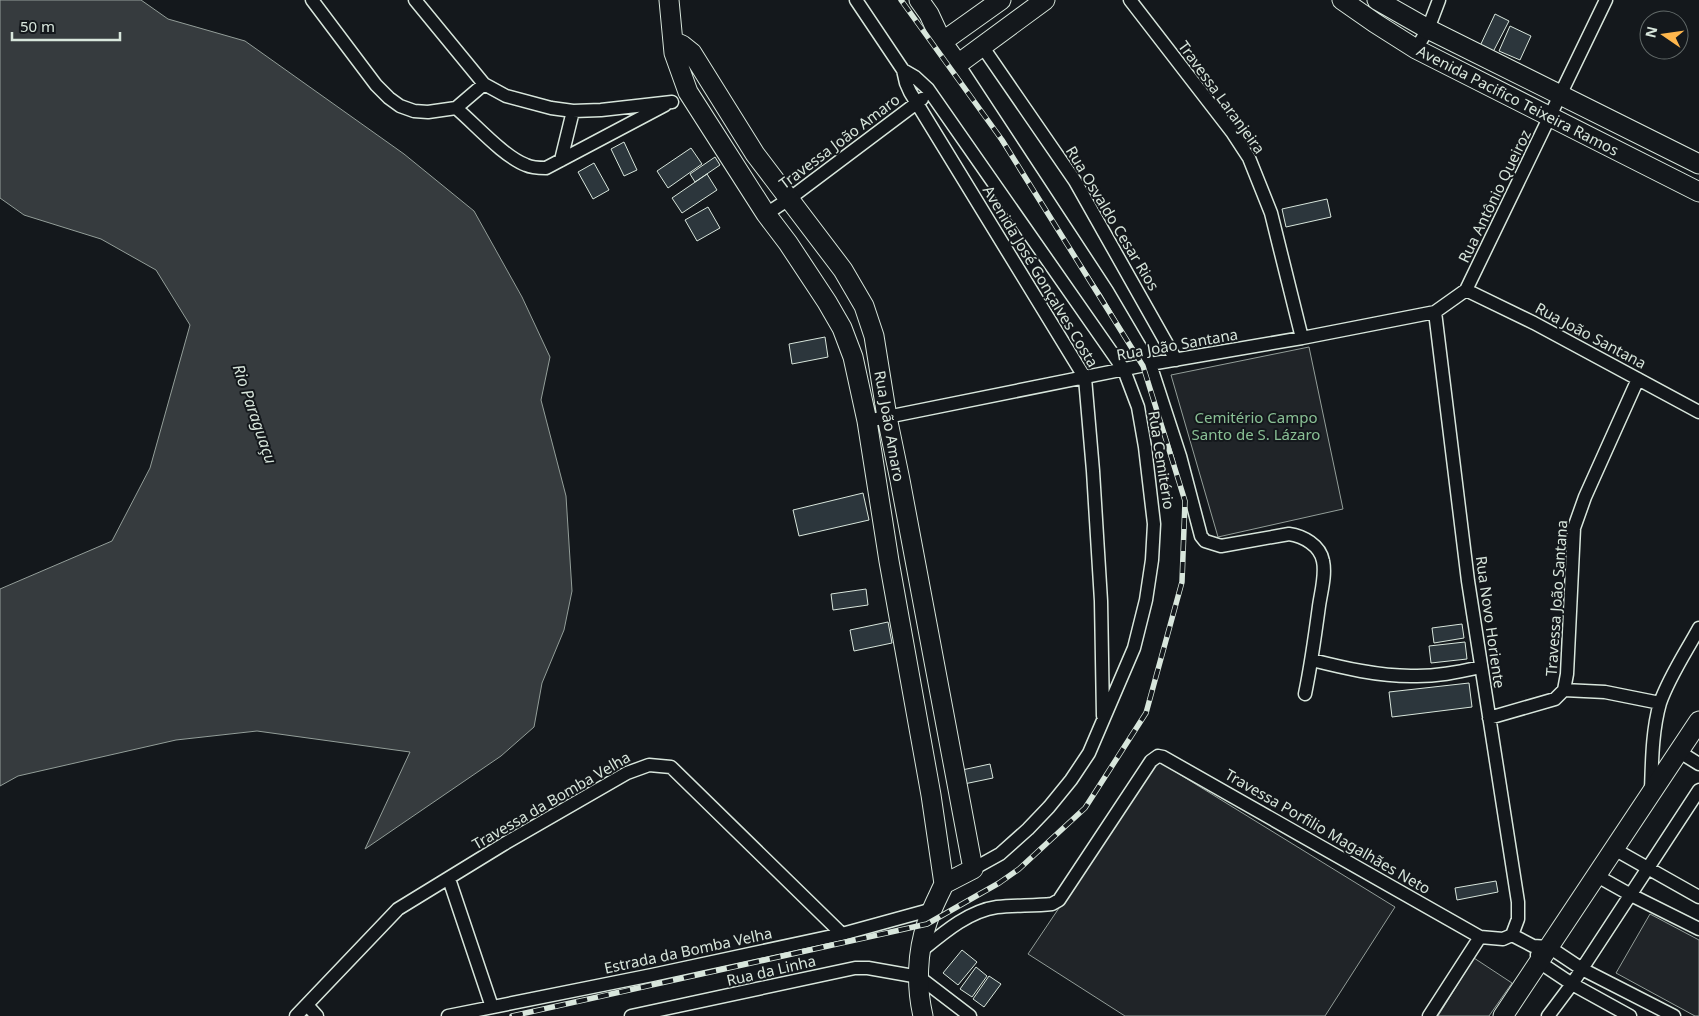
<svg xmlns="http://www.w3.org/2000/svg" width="1699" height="1016" font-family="'Noto Sans',sans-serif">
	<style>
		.green { fill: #202428; stroke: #939e99 }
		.water { fill: #363b3e; stroke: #939e99 }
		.building { fill: #2c363c; stroke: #d8e6dc }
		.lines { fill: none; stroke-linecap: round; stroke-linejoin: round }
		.street-casing { stroke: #d8e6dc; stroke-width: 15 }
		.secondary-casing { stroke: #d8e6dc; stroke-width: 21 }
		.street { stroke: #14181c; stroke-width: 12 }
		.secondary { stroke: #14181c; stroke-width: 19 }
		.rail-casing { stroke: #d8e6dc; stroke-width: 5.5 }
		.rail { stroke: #14181c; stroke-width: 4; stroke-dasharray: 11; stroke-linecap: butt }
		.labels { text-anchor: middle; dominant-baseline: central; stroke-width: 4; stroke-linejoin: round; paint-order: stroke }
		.street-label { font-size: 15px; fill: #d8e6dc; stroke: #14181c }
		.park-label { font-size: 15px; fill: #8ac095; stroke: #14181c }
		.water-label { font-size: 16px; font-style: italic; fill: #d8e6dc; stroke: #14181c }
	</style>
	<rect width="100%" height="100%" fill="#14181c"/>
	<path class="green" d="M1309 347 1343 509 1218 537 1171 375Z
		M1158 761 1395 907 1325 1016H1125L1028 954Z
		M1650 914 1699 940V1016H1695L1616 973Z
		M1474 958 1512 983 1489 1016H1438Z"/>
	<path class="water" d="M0 0H141L168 19 245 41 404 154 474 211 522 297 550 357 541 400 566 496 572 591 564 630 542 683 534 727 501 756 365 849 410 752 257 731 176 740 18 776 0 786V589L112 541 150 468 190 325 156 270 101 239 24 215 0 198Z"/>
	<path class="building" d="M1495 14 1509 21 1493 52 1480 46Z
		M1510 26 1531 36 1520 60 1499 51Z
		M624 142 637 170 624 176 611 149Z
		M691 148 702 164 668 188 657 171Z
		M715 157 720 165 695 182 690 174Z
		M594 163 609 190 593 199 578 172Z
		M707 174 717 190 682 213 672 198Z
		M1327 199 1331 217 1286 227 1282 209Z
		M708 207 720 228 697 241 685 220Z
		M825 337 828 357 792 364 789 344Z
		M863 493 869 520 799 536 793 510Z
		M866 589 868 605 833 610 831 594Z
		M888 622 892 643 854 651 850 630Z
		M1462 624 1464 638 1434 643 1432 628Z
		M1465 642 1467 659 1431 663 1429 646Z
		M1469 683 1472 707 1392 717 1389 692Z
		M990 764 993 778 964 784 962 770Z
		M1496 881 1498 892 1457 900 1455 888Z
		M962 950 977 962 958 985 943 973Z
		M976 967 987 976 972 997 960 989Z
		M989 976 1001 984 984 1007 973 999Z"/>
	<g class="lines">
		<g class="street-casing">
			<path id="street" d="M312 0 376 85 389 98 400 106 414 111 428 112 456 108 484 84
				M415 0 484 84 506 96 551 108 573 111 601 110 672 102
				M856 0 903 70 906 83 910 92 1085 378 1093 471 1101 601 1103 716
				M1130 0 1232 132 1249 158 1271 213 1302 338
				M982 46 1075 181 1176 360
				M1416 49 1428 29 1439 0
				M958 64 1107 291 1150 364 1180 456 1201 536 1205 541 1221 546 1289 534C1303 536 1320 545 1323 561 1326 575 1321 592 1319 606 1315 636 1311 665 1305 694
				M903 70 915 77 928 89 1124 370 1138 407 1145 447 1154 524 1152 560 1146 600 1134 648 1089 753 1071 780 1049 807 1028 829 1000 854 973 869
				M456 108C475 124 504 157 526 165 532 168 539 168 546 168L665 105
				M561 160 573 111
				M766 214 789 199 922 99
				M1466 290 1534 323 1699 412
				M1435 312 1468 581 1518 902V919L1512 935
				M867 421 1150 364 1302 338 1435 312 1466 290 1606 0
				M1312 660C1344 668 1378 676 1411 676 1435 677 1458 672 1481 667
				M1564 690 1605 692 1660 703
				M1489 718 1555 699 1564 690 1567 674 1574 528 1585 497 1638 379
				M1678 751 1699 764
				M1651 791C1652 762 1652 731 1660 703 1669 677 1686 652 1699 628
				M1614 849 1699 897
				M1597 876 1631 895 1699 929
				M449 879 492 1007
				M1512 935 1533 946 1549 947 1582 969 1674 1016
				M920 952C942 934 968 911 997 907 1015 905 1034 906 1052 904L1059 900 1151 761 1158 756 1163 757 1480 937 1503 939 1512 935
				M1537 955 1539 962 1572 984 1630 1016
				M307 1005 317 1016
				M296 1016 398 909 504 844 627 773 649 765 671 767 842 934
				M448 1016 652 975 842 934 933 909
				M631 1016 855 968H868L919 977 970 1016
				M1429 1016 1480 937
				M1548 1016 1572 984 1699 790"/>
		</g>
		<g class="secondary-casing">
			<path id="secondary" d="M669 0 674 53 688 92 766 214 788 243 827 302 842 328 853 357 867 421 889 561 931 795 944 884
				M919 0 929 14 942 42 958 64 1045 0
				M1342 0 1375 23 1416 49 1699 192
				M1377 0 1428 29 1699 164
				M673 41 682 45 692 53 755 154 843 270 864 306 874 336 887 417 900 480 973 869 944 884
				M942 42 1001 0
				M923 1016C916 986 917 952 927 923 931 910 938 897 944 884
				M1503 1016 1699 721"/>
		</g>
		<use href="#street" class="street"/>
		<use href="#secondary" class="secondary"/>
		<g class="rail-casing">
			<path id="rail" d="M512 1016 927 924 999 883 1019 869 1085 808 1146 713 1182 582 1185 501 1143 366 1002 140 901 0"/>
		</g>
		<use href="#rail" class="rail"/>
	</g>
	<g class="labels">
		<g class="street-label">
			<text transform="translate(1222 97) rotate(54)">Travessa Laranjeira</text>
			<text transform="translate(1518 100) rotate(27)">Avenida Pacifico Teixeira Ramos</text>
			<text transform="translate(839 141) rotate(-37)">Travessa João Amaro</text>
			<text transform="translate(1494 196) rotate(-64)">Rua Antônio Queiroz</text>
			<text transform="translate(1113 218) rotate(59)">Rua Osvaldo Cesar Rios</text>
			<text transform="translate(1041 276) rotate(59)">Avenida José Gonçalves Costa</text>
			<text transform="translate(1591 335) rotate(28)">Rua João Santana</text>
			<text transform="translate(1177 344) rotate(-10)">Rua João Santana</text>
			<text transform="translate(890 426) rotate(80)">Rua João Amaro</text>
			<text transform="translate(1162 460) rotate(81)">Rua Cemitério</text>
			<text transform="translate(1556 598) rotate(-86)">Travessa João Santana</text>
			<text transform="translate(1491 622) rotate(82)">Rua Novo Horiente</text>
			<text transform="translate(551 800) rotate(-30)">Travessa da Bomba Velha</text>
			<text transform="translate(1328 831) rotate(30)">Travessa Porfilio Magalhães Neto</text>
			<text transform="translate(688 950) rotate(-12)">Estrada da Bomba Velha</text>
			<text transform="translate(771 970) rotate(-13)">Rua da Linha</text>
		</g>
		<g class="park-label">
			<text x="1256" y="417">Cemitério Campo<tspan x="1256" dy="17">Santo de S. Lázaro</tspan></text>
		</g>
		<g class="water-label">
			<text transform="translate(255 414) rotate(71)">Rio Paraguaçu</text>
		</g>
	</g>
	<g transform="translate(1664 35) rotate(283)"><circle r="24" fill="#14181c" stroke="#626a69"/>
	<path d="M0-4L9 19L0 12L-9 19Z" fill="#ffb74d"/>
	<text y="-8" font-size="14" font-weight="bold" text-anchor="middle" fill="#d8e6dc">N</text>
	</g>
	<path d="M12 32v8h108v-8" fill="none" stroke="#d8e6dc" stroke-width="2.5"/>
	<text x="20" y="32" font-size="15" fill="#d8e6dc" stroke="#14181c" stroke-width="4" paint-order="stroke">50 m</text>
</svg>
